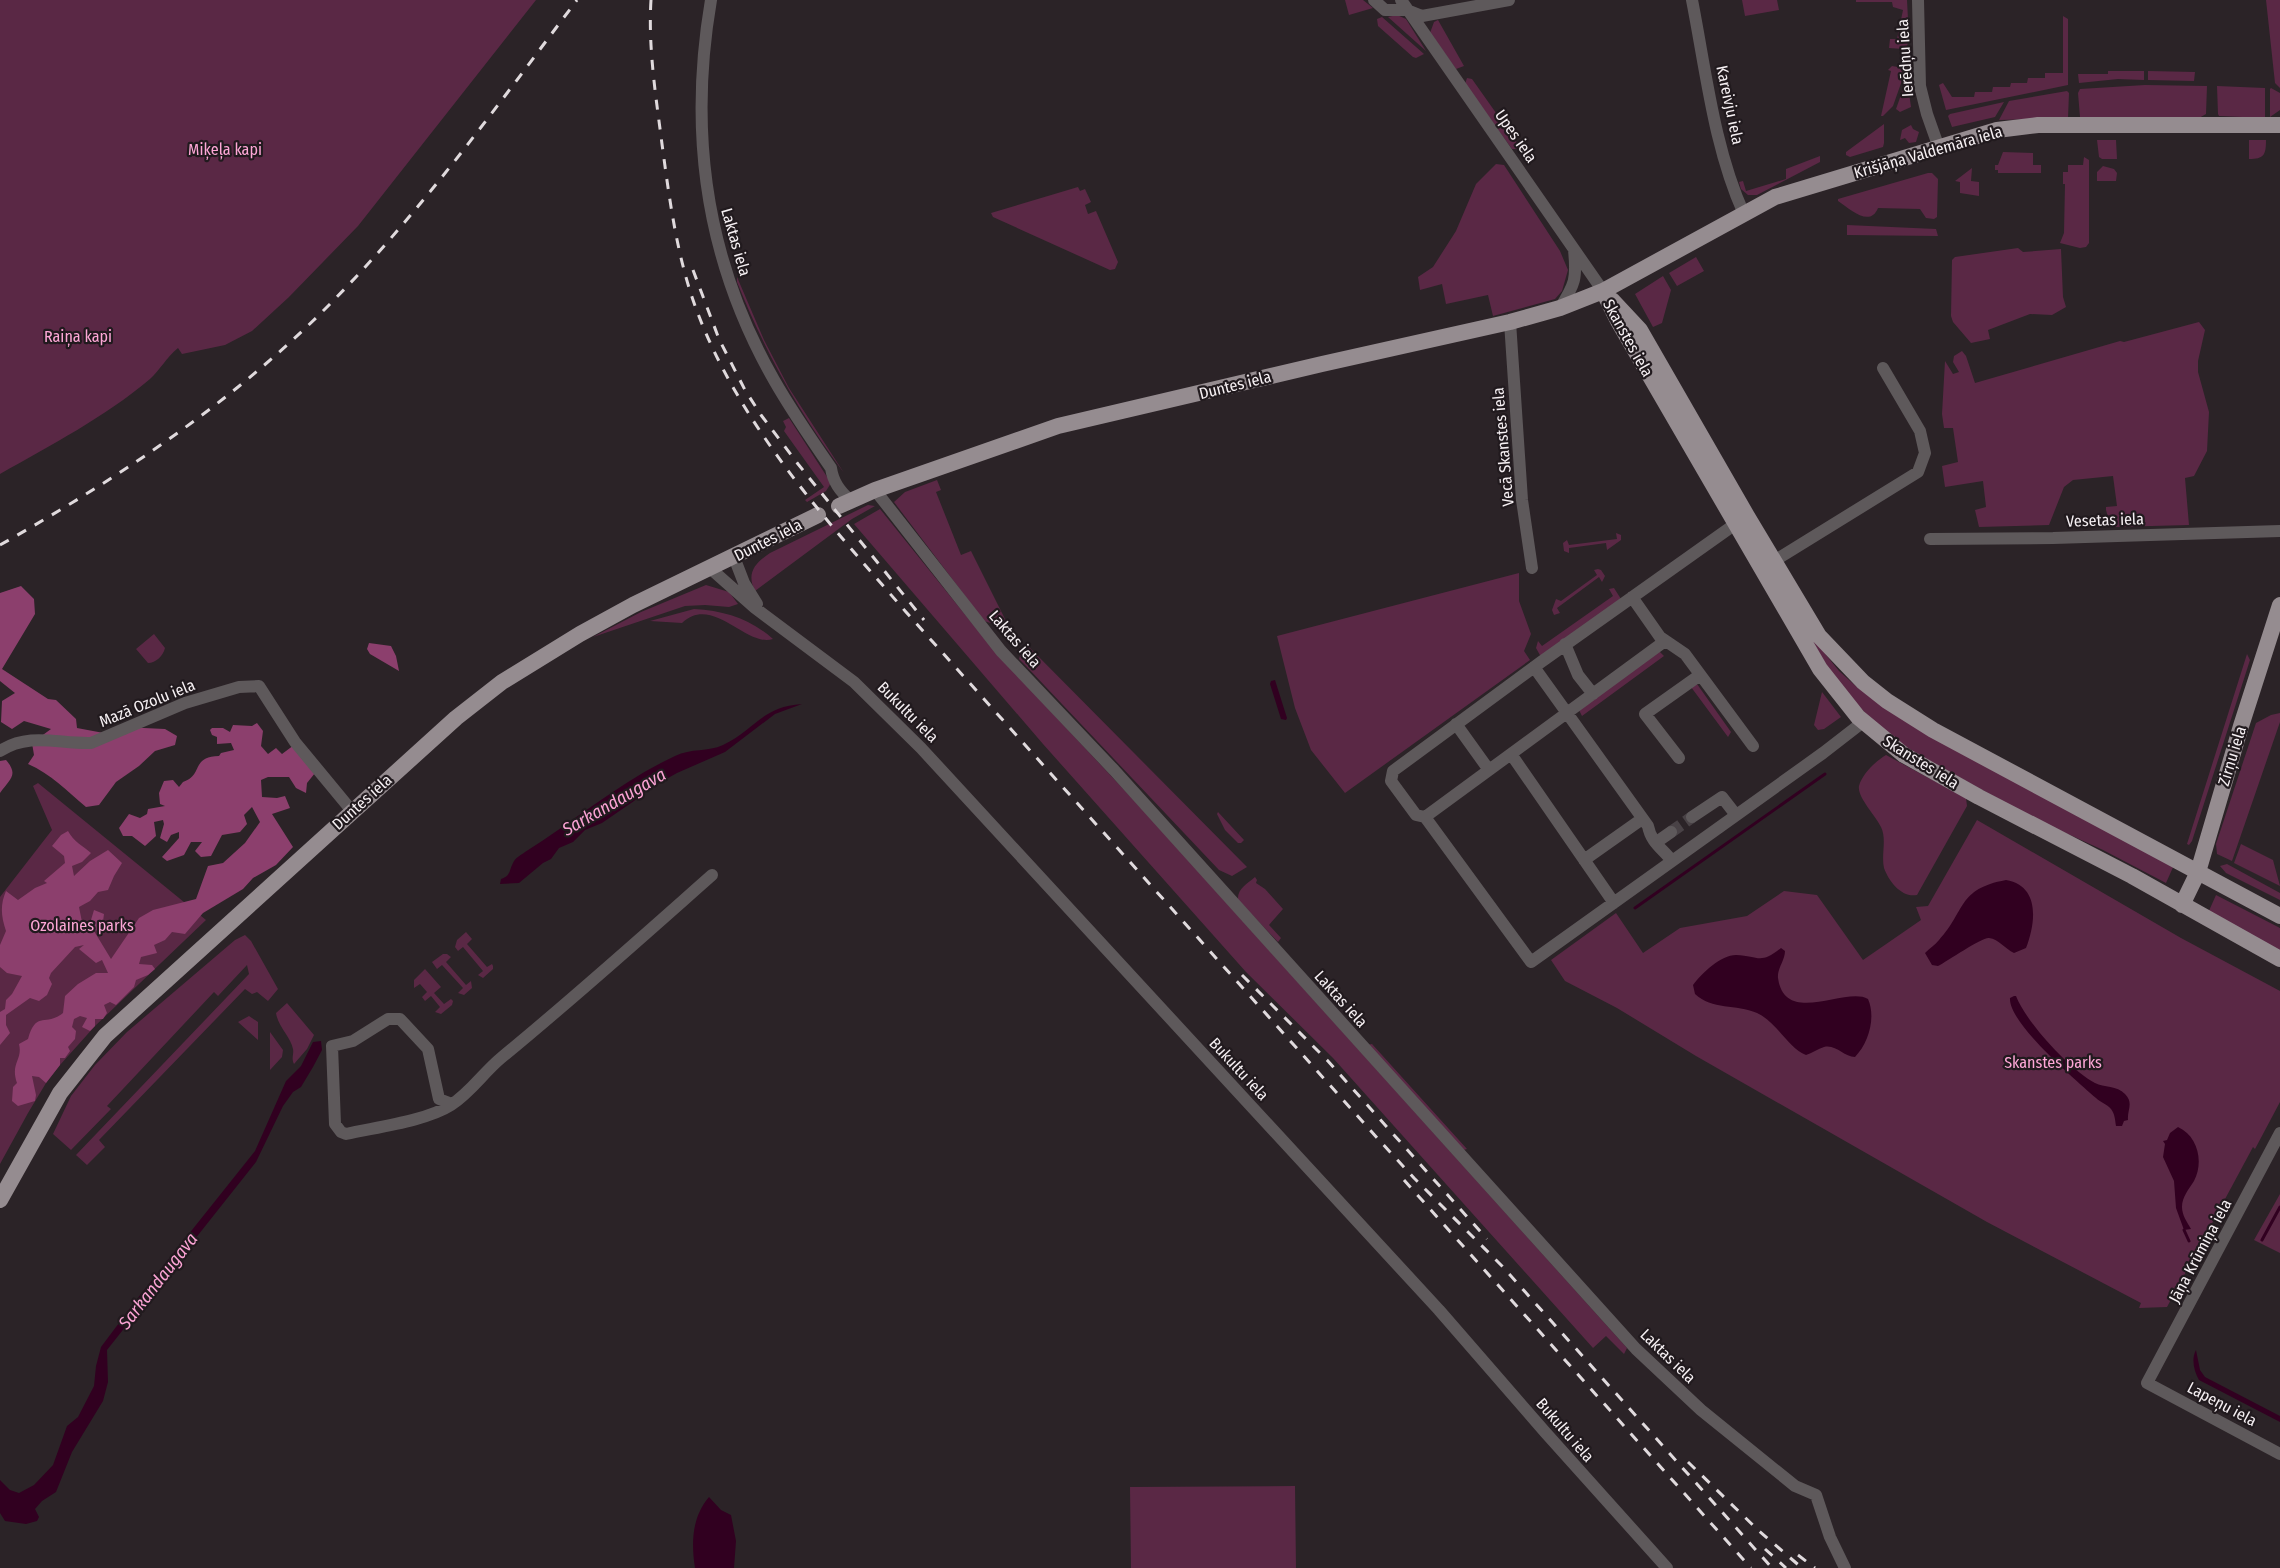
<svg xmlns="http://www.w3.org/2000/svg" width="2280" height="1568" font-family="'Fira Sans Condensed',sans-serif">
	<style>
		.green { fill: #5a2845 }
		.forest { fill: #8c3f6d }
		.water { fill: #310020 }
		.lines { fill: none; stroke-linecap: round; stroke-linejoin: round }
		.stream { stroke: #310020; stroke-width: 3 }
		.minor-tunnel { stroke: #494246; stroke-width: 12; stroke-dasharray: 12 6; stroke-linecap: butt }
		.minor { stroke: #5e595b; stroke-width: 12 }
		.major { stroke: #958c90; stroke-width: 16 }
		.rail { stroke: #e0dadd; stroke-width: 3; stroke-dasharray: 10 10; stroke-linecap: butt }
		.labels { text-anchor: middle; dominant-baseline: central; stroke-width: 4.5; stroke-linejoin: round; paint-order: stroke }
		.street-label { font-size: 16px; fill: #f6f0f3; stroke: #211a1e }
		.park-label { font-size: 16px; fill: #fea7d7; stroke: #211a1e }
		.water-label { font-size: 18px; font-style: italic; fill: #fba3d4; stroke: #211a1e }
	</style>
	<rect width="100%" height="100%" fill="#2b2327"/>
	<path class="green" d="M0 0H536L358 226 289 297 252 331 225 345 182 354 178 348C166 358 160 370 150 379 105 417 51 445 0 474Z
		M1363 0 1373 8 1349 15 1345 0Z
		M1742 0H1777L1779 10 1745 16Z
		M1856 0H1907L1909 39 1907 46 1903 49 1889 48 1890 39H1897L1903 10 1893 7 1892 2H1823H1856Z
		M2266 0H2280V88L2275 83Z
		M1397 15 1406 19 1426 51 1388 17Z
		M2063 16 2068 19V85L1946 110 1939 85 1943 83 1952 97H1974L1975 92H1992L1993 87H2010L2011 83H2027L2028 78H2045V73H2063Z
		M1382 17 1424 54 1416 58 1413 57 1378 26 1377 19Z
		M1438 20 1464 66 1456 69 1430 33 1434 22Z
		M1892 66 1903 68 1905 72 1893 106 1883 116H1881L1891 71 1888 70Z
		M2108 71H2144V80L2118 79 2079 83 2078 74H2108Z
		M2148 71 2195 72 2194 81 2148 80Z
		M1467 78 1472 79 1518 144V149H1512L1465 84Z
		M1907 78 1911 107 1900 112 1896 109Z
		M2145 85 2207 86 2206 114 2199 118 2080 117 2078 93 2080 89Z
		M2217 86 2265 88V118L2219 116 2218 114Z
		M2271 88 2280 93V110L2270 117V89Z
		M2067 91 2069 93 2068 118 1999 120 2009 101Z
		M2004 102 1995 117 1952 127 1948 116 1950 114Z
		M1884 124V143L1883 147 1850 157 1846 155V152Z
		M1911 125 1913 129 1919 132 1916 142 1909 143 1905 138 1900 140 1902 130Z
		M2097 140H2116L2117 159H2102L2099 157Z
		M2249 140H2266C2266 155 2264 159 2249 159Z
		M2003 152 2033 153V165H2041V173H1998V170H1995V165H1998Z
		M1820 156V162L1757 195H1748L1741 189 1739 182 1743 181 1746 191 1786 179V169Z
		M2084 157 2089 160V243L2086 247 2080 248 2060 243 2064 233 2065 184H2063V172H2068V165H2083Z
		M1496 164 1504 165 1560 251 1568 270 1562 291 1555 299 1493 316 1488 295 1446 304 1442 284 1420 290 1418 277 1433 267 1456 231 1476 184Z
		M2103 166 2114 169 2117 173 2116 181H2097V172Z
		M1972 168 1971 181 1979 182V196L1960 193V182L1955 181Z
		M1928 173H1932L1938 179 1937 217 1934 219 1926 218 1920 209 1878 208C1870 228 1850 209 1838 201V199Z
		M1078 187 1080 191 1085 189 1091 202 1085 205 1088 214 1096 211 1118 262 1115 269 1110 270 993 217 991 213Z
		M1847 225 1936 229 1938 236 1847 235Z
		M2018 248 2023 252 2061 249 2063 297 2066 307 2052 315 2030 314 1988 330 1990 339 1971 343 1953 322 1951 316 1952 260 1955 257Z
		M1696 257 1704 271 1677 286 1669 273Z
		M1663 276 1671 290 1662 323 1653 327 1635 294Z
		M737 277 764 340 789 388 844 473C798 411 766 354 737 282Z
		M2199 322 2205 330 2198 361V372L2209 412 2207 451 2194 476 2185 478 2189 525 2114 527 2110 524 2106 510V507L2117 506 2113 476 2073 480 2064 487 2049 525 1979 527 1975 510 1986 507 1983 481 1945 487 1942 466 1958 462 1953 428H1944L1942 414 1945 361 1953 374 1959 372 1953 362 1954 356 1962 351 1966 356 1975 383 2120 341 2124 342Z
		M789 418 831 483 826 491 807 502 805 500 824 487 784 431 786 427 783 421Z
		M937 480 941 490 936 492 961 555 971 551 1006 621 997 625 984 621 894 502 905 492Z
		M868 505 875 506 852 519 755 591C746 573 755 563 770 553Z
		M880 509 996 653 1142 809 1627 1348 1624 1354 1606 1336 1593 1348 1333 1058 1246 972 1043 744 854 524Z
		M1616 533 1621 535V540L1607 550 1606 543 1569 548V553L1564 551 1563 543 1567 540 1569 545 1617 539Z
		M1598 569 1601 570 1605 576 1602 582 1599 577 1557 608 1560 613 1554 615 1552 610 1556 599 1561 601 1597 575 1594 570Z
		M1519 573V601L1531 634 1524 651 1530 660 1345 793 1311 750 1295 708 1277 636Z
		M706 585 729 592 738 604 729 607 705 605 685 606 593 637 641 612Z
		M1614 588 1621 599 1541 657 1536 648 1538 641 1542 646 1613 596 1609 589Z
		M694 609C725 611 749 618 773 639 746 648 713 594 682 623L650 621Z
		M1806 630 1839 671 1858 688 2174 865 2166 883 2103 850 2035 819 1910 750 1886 734 1837 684Z
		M154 634 165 648C163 656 156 663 148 663L136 649Z
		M1027 645 1247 867 1232 876 1219 870 1027 667 1019 659 1022 649Z
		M1659 651 1664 656 1582 716 1579 710Z
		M2247 654 2250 660 2192 841 2189 845 2187 844Z
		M1697 684 1731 732 1728 737 1691 687Z
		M1822 692 1841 717 1824 729 1818 730 1814 725Z
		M2280 713V722L2232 861 2217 854 2216 844 2256 723 2271 715Z
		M1886 755 1966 798 1967 806 1917 895C1902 898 1889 882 1884 868 1881 855 1887 839 1881 827 1876 816 1857 797 1859 786 1862 774 1876 761 1886 755Z
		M38 783 206 920 95 1026 60 1065 46 1083 28 1113 0 1164V897L52 830 33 786Z
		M1218 812 1244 840 1241 843H1238L1225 830 1217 814Z
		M1977 820 2181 938 2280 991V1102L2255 1149 2253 1147 2167 1307 2139 1308 2141 1303 1987 1222 1696 1056 1617 1008 1565 981 1551 960 1616 913 1643 953 1680 928 1747 916 1784 891 1817 895 1863 960 1921 920 1916 907 1928 906Z
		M2241 844 2273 860 2280 886 2234 863Z
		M2227 864 2280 893V900L2226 873 2220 866Z
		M1255 877 1257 880 1256 883 1265 889 1283 909 1269 925 1281 938 1278 942 1238 900C1237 889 1247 884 1255 877Z
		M2216 895 2280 928V952L2208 913Z
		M466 932 472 939 467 944 487 967 492 964 493 966V969L483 978 478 975 483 971 463 947 458 951 455 947 457 940Z
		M245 935 251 941 278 989 268 1001 257 992 252 994 245 989 99 1140 105 1147 87 1165 76 1155 249 974 247 965 218 996 214 992 107 1106 111 1109 71 1150 53 1134 71 1096 95 1065 127 1032 235 940Z
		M443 954H447L451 957 446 962 466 985 471 981 472 988 464 995 458 993 463 988 442 965 437 969 432 962Z
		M425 969 441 987 434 993 444 1004 451 999 453 1001 452 1005 441 1014 435 1012 440 1007 431 996 425 1001 422 997 427 992 420 984 414 988V980Z
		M287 1003 314 1035 307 1049 294 1064C291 1058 294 1055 293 1049 291 1037 278 1027 276 1013Z
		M249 1016 258 1022V1040L238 1022Z
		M270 1032 283 1050 282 1057 270 1070Z
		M1372 1044 1467 1149 1463 1150 1367 1045Z
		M2280 1194V1253L2254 1240Z
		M1295 1486 1296 1568H1131L1130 1487Z"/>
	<path class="forest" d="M21 586 34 599 35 614 2 669 48 699 56 700 76 719 77 728 109 734 123 727 165 729 177 736 175 745 155 751 139 766 116 782 99 805 86 807C67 791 51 774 28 764L34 755 32 743 51 729 24 721 12 729 1 722 2 701 15 693 0 681V593Z
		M369 643 391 646 396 656 399 671 370 654 367 649Z
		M257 723 263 731 261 746 268 754 276 748 282 754 294 745 315 773 307 783 306 793 296 788 289 777H268L261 780 262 797 277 798 285 796 290 808 272 814 293 847 276 865 253 878 243 889 203 913 185 934 172 932 165 940 154 945 157 953 141 957 139 964 152 965 155 969 148 975 136 980 134 987 116 1005 110 1002 104 1005 107 1013 103 1019H95V1026L90 1031 82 1027 87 1018 80 1016 74 1019 72 1027 76 1031 75 1039 68 1047 70 1051 65 1058H60V1065L46 1083 39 1077 32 1076 36 1095 35 1101 18 1106 12 1101 13 1087 17 1083C10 1063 23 1060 19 1044L28 1039C36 1010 46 1027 63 1013L65 996 78 984 96 973H108L102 960 96 963 79 949 84 945 75 947 51 973 49 978 52 984 47 995 39 1001 30 998 6 1015V1025L10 1033 0 1045V1012L5 1009 6 1000 12 994 22 976 7 973 0 967V945L6 931C1 916 0 905 6 891L18 900 35 888 47 883 44 881 65 863 64 856 52 846 61 835 68 831C74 842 82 845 91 853L82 862 72 866 74 876 90 861 108 850 122 863 114 876 108 890 98 892 90 901 79 907 82 922 91 920 94 910 104 914 102 929 94 931 111 959 139 918 153 910 196 899 208 866 223 863 245 843 260 822 252 807 244 815 247 824 240 832 222 835 211 856 201 857 195 851 202 842H191L184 855 167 861 162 857 179 838V832L171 835 167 842 160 838 164 824 163 820 154 822 156 836 145 846 132 836H123L119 828 129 814 140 818 147 814 148 809 165 806 160 804 159 793 164 781 173 780 179 787 183 782C204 775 190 757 219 756L221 753 234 750 231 743 217 744V737L212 735 210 730 212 728H223L230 732 233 725 252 726Z
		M6 760C19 775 10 779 0 793V761Z"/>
	<path class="water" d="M1275 680 1287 718 1286 720 1281 719 1270 684 1271 681Z
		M802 704 775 714 725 752 677 773 645 791 634 801 602 823 585 830 573 842 559 848 551 859 543 863 519 883 500 884 501 879C511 876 509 870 513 863 515 858 521 855 525 852 576 820 621 781 675 756 691 748 708 752 723 745 756 729 761 707 802 704Z
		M2006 880C2040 886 2036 922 2026 948L2014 953C2005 949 1999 939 1989 938 1982 937 1948 961 1938 966L1932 965 1925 953C1930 948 1935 945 1939 940 1966 911 1957 889 2006 880Z
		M1781 948 1785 951C1785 960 1777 969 1778 978 1785 1027 1846 986 1868 999 1876 1017 1869 1043 1855 1057 1844 1057 1836 1044 1824 1047 1818 1049 1812 1053 1806 1055 1789 1049 1777 1022 1757 1013 1736 1004 1712 1010 1695 994L1693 985C1702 973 1721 955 1736 955 1759 956 1760 965 1781 948Z
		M2014 996H2016C2026 1022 2070 1070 2095 1083 2104 1088 2117 1085 2125 1094 2134 1103 2127 1110 2128 1120L2124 1121 2122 1126H2116C2115 1120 2115 1114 2111 1109 2107 1104 2100 1102 2096 1098 2077 1081 2008 1023 2010 998Z
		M321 1041 322 1050 313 1067 301 1087 293 1092 283 1106 256 1162 107 1350 108 1382 103 1401 72 1452 56 1492 42 1501 35 1509 39 1517 37 1521 26 1524 5 1521 0 1513V1480L10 1490 19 1493 34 1485 53 1465 67 1426 78 1417 94 1386 96 1366 101 1347 137 1299 255 1151 286 1081 301 1066 313 1042Z
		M2178 1127C2198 1136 2204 1162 2194 1181 2189 1189 2182 1197 2182 1207 2182 1215 2187 1222 2191 1229L2184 1230 2176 1208 2174 1181 2163 1157 2165 1144 2163 1141 2167 1140 2170 1133Z
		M2196 1350 2200 1370 2205 1377 2280 1416V1422L2199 1380C2194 1371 2191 1359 2196 1350Z
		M709 1497 721 1510 731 1515 736 1541 734 1568H695C691 1542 692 1517 709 1497Z"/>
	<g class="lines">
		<path class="stream" d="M1635 908 1825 774
			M2184 1230 2189 1241
			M2262 1240 2280 1207"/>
		<path class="minor-tunnel" d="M1671 832 1692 817"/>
		<path class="minor" d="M711 0C688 134 706 261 774 380 791 410 811 439 831 468 833 482 840 491 850 500
			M1374 0 1385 10H1407L1422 16 1509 0
			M1401 0 1603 291
			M1692 0C1706 71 1714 148 1744 214
			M1918 0 1920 86 1927 114 1939 148
			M1560 308C1575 284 1577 279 1574 250
			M1510 322 1522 500 1532 568
			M875 490 1001 651 1114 770 1636 1349 1701 1410 1795 1486 1816 1495 1830 1537 1845 1568
			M1741 520 1541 662 1393 771 1391 781 1416 815 1425 817 1531 962 1823 753 1863 722
			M1930 539 2053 538 2280 531
			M734 557 744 583 757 604
			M1774 561 1918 472 1925 453 1920 431 1883 368
			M711 569 755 608 854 682 921 748 1439 1310 1545 1432 1667 1568
			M1632 597 1660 637 1685 654 1753 746
			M1565 644 1578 675 1593 694
			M1534 667 1648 826C1651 843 1663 849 1672 861
			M1456 724 1489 770
			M0 751C30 732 58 744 91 743L185 703 239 687 259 686 295 742 352 811
			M1511 754 1614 903
			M1679 758 1645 714 1700 675
			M1425 817 1665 641
			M1692 817 1722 797 1736 815
			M1661 839 1671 832
			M1584 860 1642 819
			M452 1104 439 1099 428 1049 400 1019H388L353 1041 332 1046 335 1124 341 1132 346 1134C377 1127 426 1121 451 1105 471 1092 483 1073 501 1058 573 999 642 937 712 875
			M2280 1133 2147 1383 2280 1454"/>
		<path class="major" d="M1603 291 1618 321 1820 669 1858 717 1904 755 1979 797 2132 876 2280 959
			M1612 300 1640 330 1747 516 1819 636 1863 682 1887 701 1933 730 2280 916
			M839 506 875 490 1058 426 1322 364 1510 322 1560 308 1603 291 1775 197 1997 130 2038 125H2280
			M2182 905 2198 872 2241 726 2280 605
			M0 1200 60 1093 105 1036 456 718 502 682 580 634 633 605 818 515"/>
		<path class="rail" d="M651 0C648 48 656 97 662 144 669 196 676 250 693 300 734 419 825 519 906 612L1379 1140 1414 1178 1502 1266 1772 1568
			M693 270 719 339 745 390 761 415 798 464 924 620
			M0 545C117 479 230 404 325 309 419 215 497 106 577 0
			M1242 975 1327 1060 1487 1239
			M1404 1180 1751 1568
			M1688 1462 1759 1531 1802 1568
			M1765 1549 1786 1568
			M1798 1555 1815 1568"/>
	</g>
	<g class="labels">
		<g class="street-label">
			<text transform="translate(1905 58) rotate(-94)">Ierēdņu iela</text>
			<text transform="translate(1730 105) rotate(78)">Kareivju iela</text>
			<text transform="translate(1516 136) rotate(55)">Upes iela</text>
			<text transform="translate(1928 152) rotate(-16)">Krišjāņa Valdemāra iela</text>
			<text transform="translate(736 242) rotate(74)">Laktas iela</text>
			<text transform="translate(1628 338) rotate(61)">Skanstes iela</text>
			<text transform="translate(1235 385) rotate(-14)">Duntes iela</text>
			<text transform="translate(1503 447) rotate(-95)">Vecā Skanstes iela</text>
			<text transform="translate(2105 520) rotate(-2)">Vesetas iela</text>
			<text transform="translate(768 540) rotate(-27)">Duntes iela</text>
			<text transform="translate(1015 639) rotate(49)">Laktas iela</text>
			<text transform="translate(147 703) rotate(-22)">Mazā Ozolu iela</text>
			<text transform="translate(908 712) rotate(45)">Bukultu iela</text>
			<text transform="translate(2232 756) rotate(-73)">Zirņu iela</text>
			<text transform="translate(1921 762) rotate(32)">Skanstes iela</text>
			<text transform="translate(362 802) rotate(-42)">Duntes iela</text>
			<text transform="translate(1341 999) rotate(48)">Laktas iela</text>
			<text transform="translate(1239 1069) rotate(47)">Bukultu iela</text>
			<text transform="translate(2200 1251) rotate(-62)">Jāņa Krūmiņa iela</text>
			<text transform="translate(1668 1356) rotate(44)">Laktas iela</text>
			<text transform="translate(2222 1404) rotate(28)">Lapeņu iela</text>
			<text transform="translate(1565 1430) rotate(49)">Bukultu iela</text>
		</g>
		<g class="park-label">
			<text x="225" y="149">Miķeļa kapi</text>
			<text x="78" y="336">Raiņa kapi</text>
			<text x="82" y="925">Ozolaines parks</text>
			<text x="2053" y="1062">Skanstes parks</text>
		</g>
		<g class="water-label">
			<text transform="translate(614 802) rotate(-30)">Sarkandaugava</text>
			<text transform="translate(158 1281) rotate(-52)">Sarkandaugava</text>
		</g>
	</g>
</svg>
